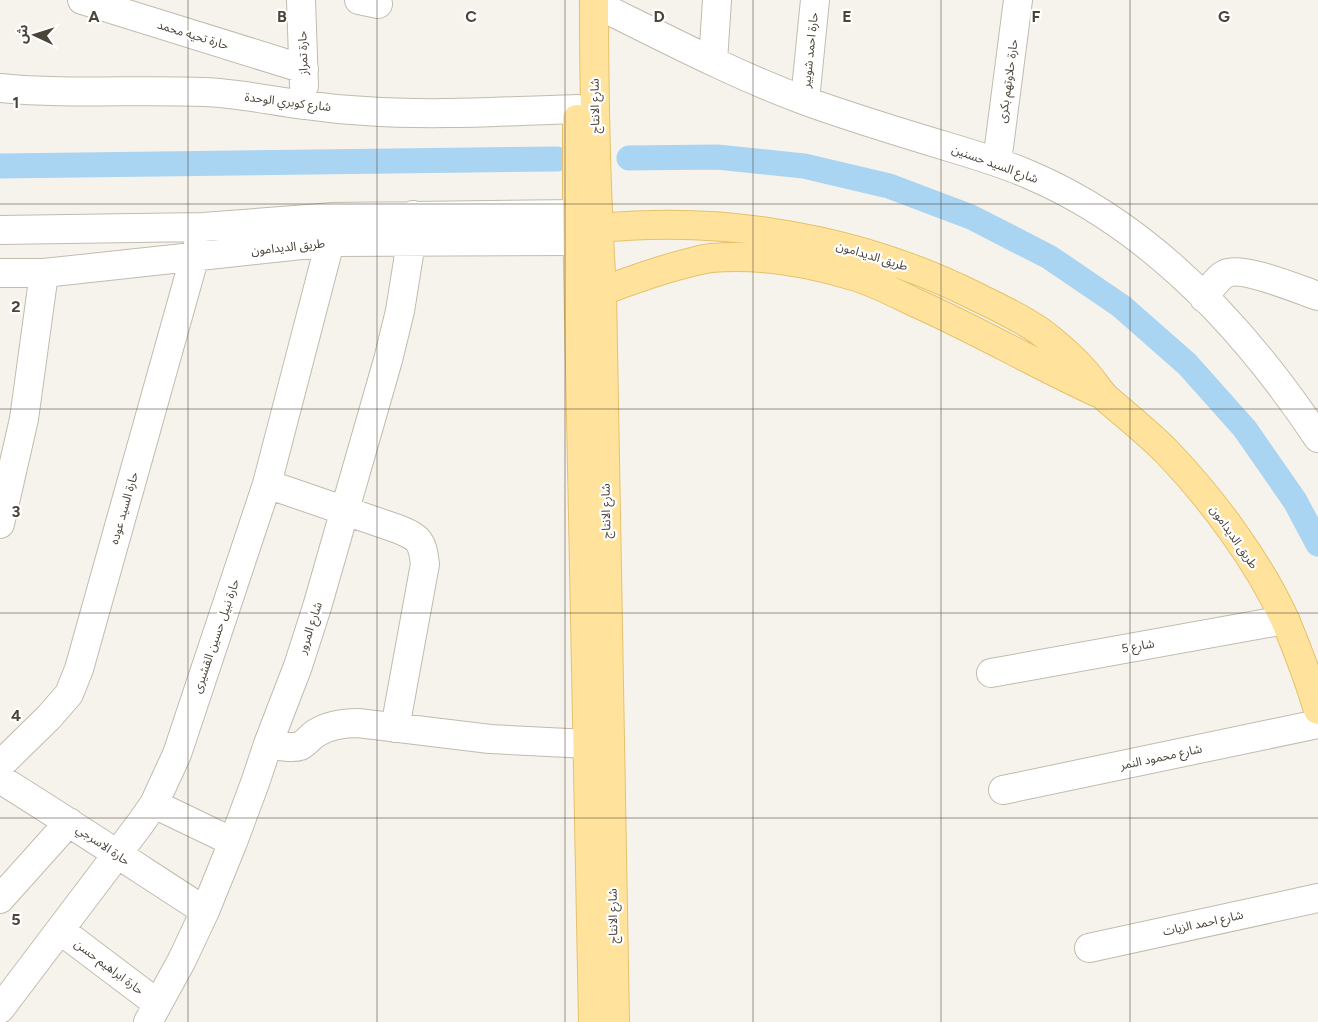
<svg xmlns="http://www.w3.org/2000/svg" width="1318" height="1022" font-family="Figtree,'Noto Sans Arabic',sans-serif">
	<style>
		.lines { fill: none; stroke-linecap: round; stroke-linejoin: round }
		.canal { stroke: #a9d4f2; stroke-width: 25 }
		.minor-casing { stroke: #c2bbae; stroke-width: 30 }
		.major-casing { stroke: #e6c16a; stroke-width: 30 }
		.minor { stroke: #fff; stroke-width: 28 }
		.major { stroke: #ffe39c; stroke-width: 28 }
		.grid { fill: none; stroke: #4b4439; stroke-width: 1; stroke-opacity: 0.55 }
		.labels { text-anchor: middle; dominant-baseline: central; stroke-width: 4.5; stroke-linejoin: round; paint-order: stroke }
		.street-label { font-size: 12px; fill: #4b4439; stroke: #fff }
		.grid-label { font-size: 16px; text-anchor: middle; font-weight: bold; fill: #4b4439; stroke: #fff; stroke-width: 4.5; stroke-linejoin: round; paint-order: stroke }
	</style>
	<rect width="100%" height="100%" fill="#f6f3ec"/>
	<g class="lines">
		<path class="canal" d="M629 158 717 157 804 166 889 186 971 217 1049 257 1121 306 1187 364 1245 429 1295 501 1318 544
			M0 166 557 159"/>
		<g class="minor-casing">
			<path id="minor" d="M82 0 304 69
				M301 0 304 86
				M359 0 378 4
				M594 3C663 37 731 73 803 100 852 118 902 133 952 148 979 156 1005 164 1030 175 1152 227 1246 330 1318 438
				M713 61 717 0
				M0 88C68 95 136 89 204 92 238 93 271 101 305 105 325 108 345 110 365 111 436 116 506 111 577 109
				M805 100 815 0
				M997 162 1018 0
				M0 230 203 227 334 217 577 214
				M0 273H44L330 242 578 241
				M1204 298C1210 290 1216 279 1225 274 1241 265 1300 290 1318 296
				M267 484 398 529C420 538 422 541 425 564L395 728
				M0 524 24 419 44 273
				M991 673 1285 620
				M268 744C278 745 291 749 300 746 306 743 310 737 316 733 329 725 343 723 358 723L490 739 588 744
				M0 765 49 717 69 694 79 669 203 227
				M0 779C69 822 137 867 205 911
				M1003 790 1318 724
				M154 804 233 842
				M0 899 69 822
				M60 930 158 1004
				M1089 948 1318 898
				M0 1009 140 824 154 804 177 754 267 484 330 242 334 217
				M148 1022 182 960 205 911 233 842 255 783 268 744 298 666 317 607 388 360 400 311 411 242 413 215"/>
		</g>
		<g class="major-casing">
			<path id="major" d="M594 0C594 97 596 194 602 291L615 1022
				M577 119V214L593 1022
				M598 228C615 227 633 225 650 225 761 222 875 246 975 296 997 307 1020 317 1041 332 1057 344 1073 358 1086 373 1093 381 1099 391 1107 399 1127 416 1148 433 1167 452 1212 499 1259 562 1286 622 1298 651 1309 680 1318 710
				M602 291C630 281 659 270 688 263 696 261 703 259 711 258 758 254 807 262 853 276 874 282 895 293 916 303 977 330 1035 364 1096 392"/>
		</g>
		<use href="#minor" class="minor"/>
		<use href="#major" class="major"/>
	</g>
	<path class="grid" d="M188 0V1022M377 0V1022M565 0V1022M753 0V1022M941 0V1022M1130 0V1022M0 204H1318M0 409H1318M0 613H1318M0 818H1318"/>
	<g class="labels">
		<g class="street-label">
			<text transform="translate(193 35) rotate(17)">حارة تحيه محمد</text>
			<text transform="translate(810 50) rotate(-84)">حارة احمد شوبير</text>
			<text transform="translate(303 53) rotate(-92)">حارة تمراز</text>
			<text transform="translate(1008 81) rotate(-82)">حارة حلاوتهم بكرى</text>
			<text transform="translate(288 102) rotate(7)">شارع كوبري الوحدة</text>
			<text transform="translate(595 106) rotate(-91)">شارع الانتاج</text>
			<text transform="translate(995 164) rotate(20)">شارع السيد حسنين</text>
			<text transform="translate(288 247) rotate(-6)">طريق الديدامون</text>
			<text transform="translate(872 256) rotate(17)">طريق الديدامون</text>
			<text transform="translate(124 508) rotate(-74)">حارة السيد عوده</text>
			<text transform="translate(606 511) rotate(-91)">شارع الانتاج</text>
			<text transform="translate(1234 537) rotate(55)">طريق الديدامون</text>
			<text transform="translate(310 628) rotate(-72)">شارع المرور</text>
			<text transform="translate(216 636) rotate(-71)">حارة نبيل حسين القشيرى</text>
			<text transform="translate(1138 646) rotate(-10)">شارع 5</text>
			<text transform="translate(1161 757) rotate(-12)">شارع محمود النمر</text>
			<text transform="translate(103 845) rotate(34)">حارة الاسرجي</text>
			<text transform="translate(613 916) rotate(-91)">شارع الانتاج</text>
			<text transform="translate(1203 923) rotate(-12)">شارع احمد الزيات</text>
			<text transform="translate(109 967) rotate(37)">حارة ابراهيم حسن</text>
		</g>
	</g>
	<g class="grid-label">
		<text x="94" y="22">A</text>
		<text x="282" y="22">B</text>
		<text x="471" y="22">C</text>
		<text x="659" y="22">D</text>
		<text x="847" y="22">E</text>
		<text x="1036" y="22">F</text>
		<text x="1224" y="22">G</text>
		<text x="16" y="108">1</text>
		<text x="16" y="312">2</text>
		<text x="16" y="517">3</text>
		<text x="16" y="721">4</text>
		<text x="16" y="925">5</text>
	</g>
	<g transform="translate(35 35) rotate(274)" stroke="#ffffff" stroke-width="4" paint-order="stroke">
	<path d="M0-4L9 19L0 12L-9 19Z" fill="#4b4439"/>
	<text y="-8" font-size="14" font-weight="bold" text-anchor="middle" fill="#4b4439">ش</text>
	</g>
</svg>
